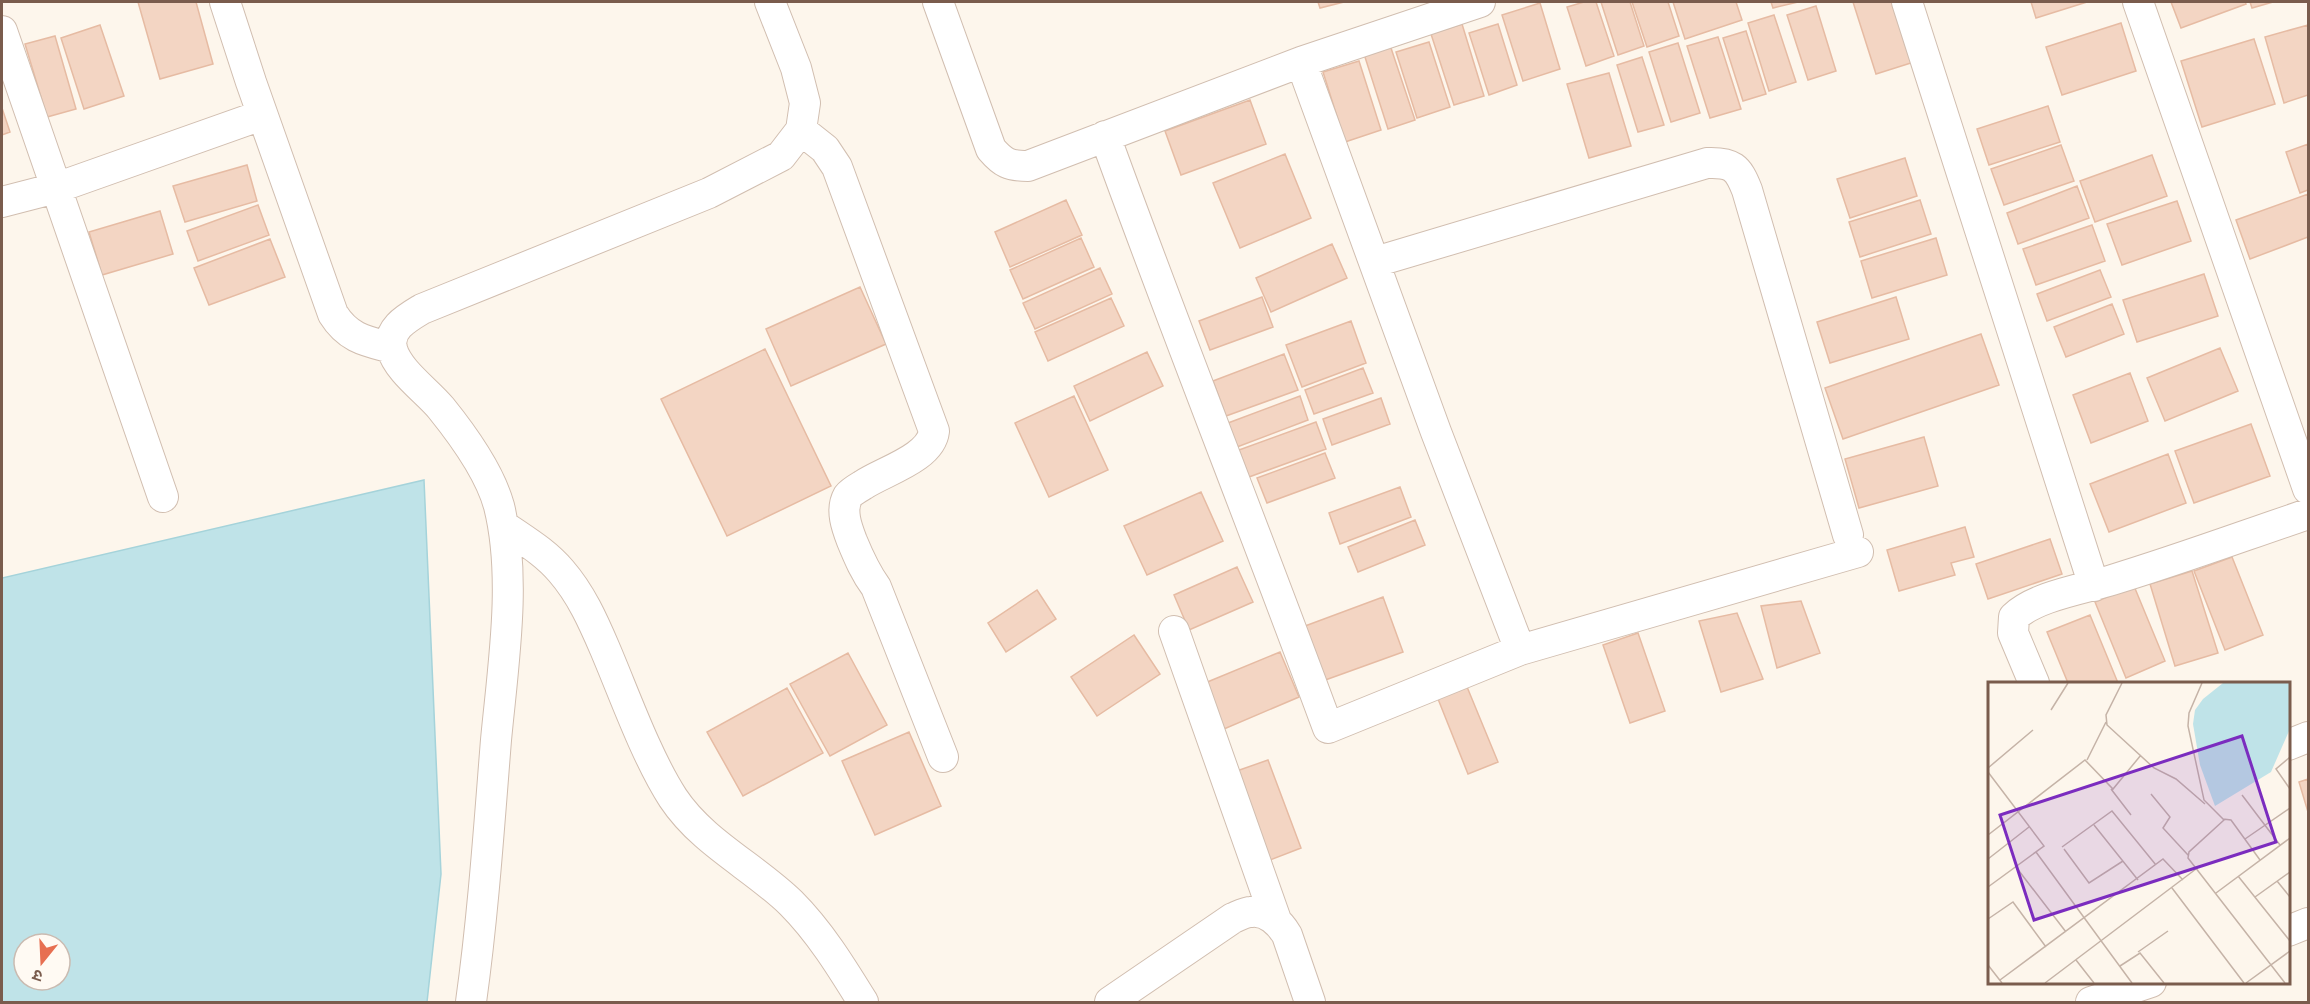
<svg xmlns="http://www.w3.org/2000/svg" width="2310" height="1004" font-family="'Golos Text','Noto Sans Devanagari',sans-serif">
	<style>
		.water { fill: #bfe3e8; stroke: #a5d3da; stroke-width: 1.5; fill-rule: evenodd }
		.building { fill: #f3d5c3; stroke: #e6bba3; stroke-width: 1.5 }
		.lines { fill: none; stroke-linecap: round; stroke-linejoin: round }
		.minor-casing { stroke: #d1beb0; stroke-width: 32 }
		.minor { stroke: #fff; stroke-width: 30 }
		.inset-road { fill: none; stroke: #c5b3a7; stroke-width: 1.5 }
		.view { fill: #7b2cbf; fill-opacity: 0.15; stroke: #7b2cbf; stroke-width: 3 }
		.inset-edge { fill: none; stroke: #7a5c4d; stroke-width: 3 }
	</style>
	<rect width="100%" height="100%" fill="#fdf6ec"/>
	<path class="water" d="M424 480 441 874 427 1002H2V578ZM24 944H60V980H24Z"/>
	<path class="building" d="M138 2H196L213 64 160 79Z
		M1318 2H1344L1320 8Z
		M1584 2H1596L1614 56 1586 66 1567 7Z
		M1601 2H1630L1644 46 1618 55Z
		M1632 2H1668L1679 36 1647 47Z
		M1673 2H1736L1742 20 1685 39Z
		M1771 2H1798L1773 8Z
		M1853 2H1895L1914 62 1876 74Z
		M2031 2H2087L2036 18Z
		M2171 2H2245L2246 4 2181 28Z
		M2250 2H2273L2252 8Z
		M1540 3 1560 69 1523 81 1502 15Z
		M1816 6 1836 71 1808 80 1787 15Z
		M1774 15 1796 82 1769 91 1748 23Z
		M2121 23 2136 71 2062 95 2046 47Z
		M1462 24 1484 96 1454 105 1431 34Z
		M1498 24 1517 85 1489 95 1469 33Z
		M100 25 124 96 84 109 61 38Z
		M2308 25V95L2284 103 2265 37Z
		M1746 31 1766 94 1743 101 1723 38Z
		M55 36 76 109 47 117 25 44Z
		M1718 37 1741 109 1710 118 1687 46Z
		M2254 39 2275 104 2202 127 2181 61Z
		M1429 42 1450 107 1417 118 1396 52Z
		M1678 43 1700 113 1671 122 1649 52Z
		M1390 45 1415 120 1388 129 1364 54Z
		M1642 57 1664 125 1638 132 1617 65Z
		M1359 61 1381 130 1345 142 1323 72Z
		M1609 73 1631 146 1589 158 1567 84Z
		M1250 100 1266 144 1181 175 1165 131Z
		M2048 106 2060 142 1989 165 1977 129Z
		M2 108 10 132 2 135Z
		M2308 144V190L2300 193 2286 152Z
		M2061 145 2074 181 2004 205 1991 169Z
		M1285 154 1311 218 1240 248 1213 183Z
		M2152 155 2167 196 2095 222 2080 181Z
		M1905 158 1917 196 1850 218 1837 179Z
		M247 165 257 201 185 222 173 186Z
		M2077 186 2089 218 2018 244 2007 213Z
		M2308 194V237L2250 259 2236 220Z
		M1066 200 1082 235 1010 267 995 232Z
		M1920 200 1931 234 1860 257 1849 222Z
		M2177 201 2191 241 2122 265 2107 224Z
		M258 205 269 235 198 261 187 231Z
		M160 211 173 254 102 275 89 232Z
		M2092 225 2105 261 2036 285 2023 249Z
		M1081 238 1094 267 1023 299 1010 270Z
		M1936 238 1947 275 1872 298 1861 261Z
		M270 239 285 277 209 305 194 268Z
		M1332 244 1347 278 1271 312 1256 278Z
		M1100 268 1112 294 1035 329 1023 303Z
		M2100 270 2111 297 2047 321 2037 294Z
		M2204 274 2218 316 2137 342 2123 300Z
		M860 287 886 344 791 386 766 329Z
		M1262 297 1273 327 1210 350 1199 321Z
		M1896 297 1909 339 1830 363 1817 322Z
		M1111 298 1124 326 1048 361 1035 332Z
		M2112 304 2124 334 2066 357 2054 327Z
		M1351 321 1366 363 1302 387 1286 345Z
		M1981 334 1999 385 1843 439 1825 388Z
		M2220 348 2238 391 2165 421 2147 378Z
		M765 349 831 486 727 536 661 399Z
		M1147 352 1163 386 1090 421 1074 386Z
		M1284 354 1298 390 1226 416 1213 381Z
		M1363 368 1373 393 1314 414 1305 390Z
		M2130 373 2148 421 2091 443 2073 395Z
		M1074 396 1108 470 1049 497 1015 423Z
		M1300 396 1308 420 1237 447 1228 423Z
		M1381 398 1390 424 1332 445 1323 419Z
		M1316 422 1326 449 1249 477 1239 450Z
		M2251 424 2270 476 2194 503 2175 451Z
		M1924 437 1938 486 1859 508 1845 459Z
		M1325 453 1335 478 1267 503 1257 478Z
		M2168 454 2186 503 2109 532 2090 484Z
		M1400 487 1411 517 1340 544 1329 513Z
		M1201 492 1223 541 1147 575 1124 526Z
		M1415 520 1425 545 1358 572 1348 547Z
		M1965 527 1974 557 1951 563 1955 575 1899 591 1887 550Z
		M2050 539 2062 574 1988 599 1976 564Z
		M2232 557 2263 635 2225 650 2194 571Z
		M1237 567 1253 602 1189 630 1174 595Z
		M2192 571 2218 653 2175 666 2150 584Z
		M2134 586 2165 661 2126 678 2095 602Z
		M1037 590 1056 619 1006 652 988 623Z
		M1383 597 1403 652 1317 683 1297 629Z
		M1801 601 1820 653 1777 668 1761 606Z
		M1737 613 1763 679 1721 692 1699 621Z
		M2090 615 2118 683H2068L2047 632Z
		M1638 633 1665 711 1630 723 1603 645Z
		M1134 635 1160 674 1097 716 1071 677Z
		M1280 652 1299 697 1224 729 1205 683Z
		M848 653 887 725 830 756 790 684Z
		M1465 682 1498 762 1468 774 1436 694Z
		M787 688 823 753 743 796 707 732Z
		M909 732 941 806 875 835 842 761Z
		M1268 760 1301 848 1265 862 1231 773Z
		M2308 779V812L2299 782Z"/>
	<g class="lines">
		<g class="minor-casing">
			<path id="minor" d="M225 2 251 82 333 314C348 338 365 341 392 348
				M938 2 991 149C1003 163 1009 166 1028 166L1301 62 1480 2
				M1907 2 2094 586
				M2138 2 2308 489
				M2 31 163 497
				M1301 62 1436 432 1520 650
				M801 130 825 149 837 167 934 431C931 458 884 471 863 485 858 488 851 492 848 496 840 510 847 528 852 541 859 558 865 572 876 587L943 757
				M1105 136C1177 335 1255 530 1328 728L1520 650 1858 552
				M2 202 56 188 262 115
				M1375 262 1707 163C1732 162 1738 167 1747 190L1848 535
				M504 526C524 540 545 552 561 571 581 594 593 621 605 649 625 696 646 756 673 798 703 843 753 866 791 903 820 932 842 968 863 1002
				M1174 631 1276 920
				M2034 683 2013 633 2014 617C2036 596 2083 589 2112 580 2178 560 2243 536 2308 514
				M2288 745 2308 737
				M2288 931 2308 923
				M471 1002C483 916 489 828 496 740 503 666 517 578 499 506 490 473 462 434 441 408 427 391 398 371 392 349 387 329 407 318 422 309L709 193 781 156 801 130 805 103 796 68 770 2
				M1110 1002 1233 918C1238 916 1245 912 1251 912 1267 910 1280 923 1287 935L1310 1002
				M2091 1002 2151 982"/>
		</g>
		<use href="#minor" class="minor"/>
	</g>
	<g transform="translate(1988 682)">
		<rect width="302" height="302" fill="#fdf6ec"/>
		<path d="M235 1H301V49L283 90 227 124 212 83 205 42 207 28 215 17Z" fill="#bfe3e8"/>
		<path class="inset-road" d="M134 1 118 33 119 43 166 86 188 97 217 122M214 1 201 31 200 44 216 118 236 138 201 170 200 176 297 301M63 28 80 1M302 75 288 87 302 107M99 78 118 40M0 86 45 48M0 90 56 164 0 205M123 107 143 133M163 112 182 135 175 146 200 173M254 113 292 163M235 137 243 138 272 178M106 143 150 198M0 153 97 78 125 107 153 73M257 157 302 126M74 165 124 129 168 183M76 167 101 201 135 179M48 170 144 301M0 177 41 145M28 185 78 250M250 194 302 259M289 199 302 215M184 206 256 301M228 211 302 156M267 215 302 190M0 237 25 220 58 265M150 270 180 249M88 278 106 301M0 283 14 301M132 284 152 271 176 301M12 298 175 177 195 198M57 301 208 187M258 301 302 269"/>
		<path class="view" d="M254 54 288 160 46 238 12 133Z"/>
		<rect width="302" height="302" class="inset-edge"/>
	</g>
	<rect width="2310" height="1004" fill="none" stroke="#7a5c4d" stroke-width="6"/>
	<g transform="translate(42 962) rotate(198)"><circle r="28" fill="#fffaf3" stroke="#cabbb1" stroke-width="1.5"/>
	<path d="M0-4.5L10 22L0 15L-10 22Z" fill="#e76f51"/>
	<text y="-9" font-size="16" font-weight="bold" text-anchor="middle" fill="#7a5c4d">उ</text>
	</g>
</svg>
